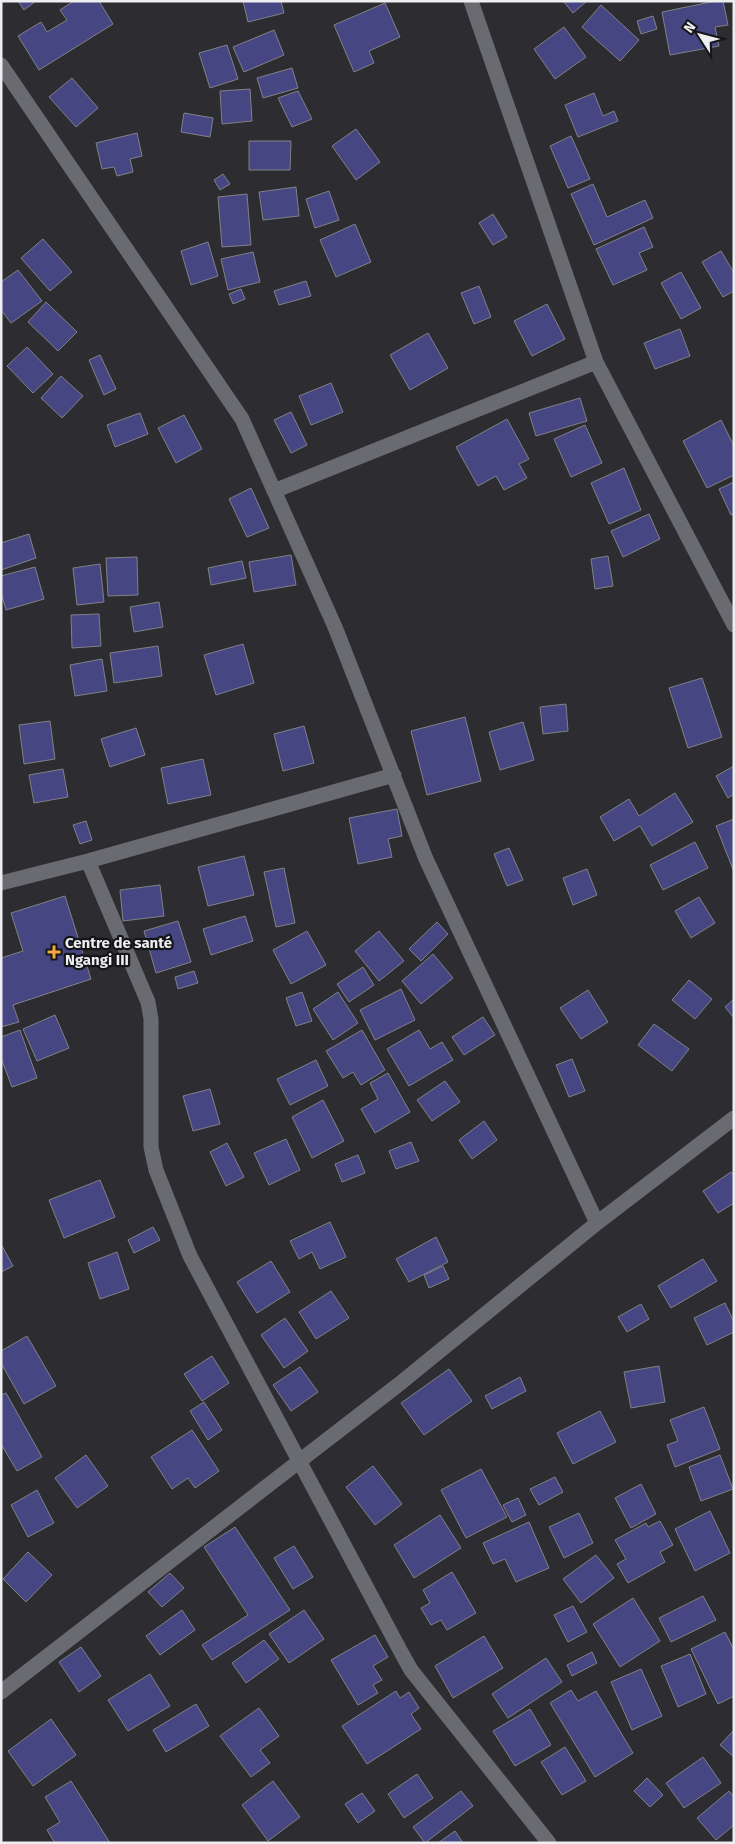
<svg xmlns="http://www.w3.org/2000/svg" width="735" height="1844" font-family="'Fira Sans',sans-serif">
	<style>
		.building { fill: #464782; stroke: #818187 }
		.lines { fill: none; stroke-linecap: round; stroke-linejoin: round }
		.street { stroke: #6a6b70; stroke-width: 15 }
		.poi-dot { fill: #f1a640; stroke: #141517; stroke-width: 2 }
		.labels { text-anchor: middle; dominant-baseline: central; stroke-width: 4.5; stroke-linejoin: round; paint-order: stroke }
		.poi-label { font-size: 15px; font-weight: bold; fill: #eeeef1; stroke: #141517; text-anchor: start }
	</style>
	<rect width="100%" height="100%" fill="#2c2c31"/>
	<path class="building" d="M18 1H36L24 10Z
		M74 1H99L113 24 39 70 18 36 41 22 47 32 67 20 60 10Z
		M243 1H281L284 13 248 22Z
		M563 1H587L573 13Z
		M716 1H723L728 25 715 27 719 46 670 55 662 12Z
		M385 3 400 37 369 51 374 63 354 72 334 25Z
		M601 5 639 40 620 61 582 27Z
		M653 16 657 29 641 34 637 21Z
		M564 27 586 57 555 79 534 49Z
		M274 30 284 55 244 72 233 47Z
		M227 45 238 79 210 88 199 53Z
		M292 68 298 88 263 98 257 78Z
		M72 78 98 108 76 127 49 97Z
		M250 89 252 121 222 124 220 91Z
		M298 91 312 119 292 127 278 98Z
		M594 93 603 116 614 111 618 121 578 137 565 105Z
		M184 113 213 118 210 137 181 132Z
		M356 129 380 162 356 180 332 146Z
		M137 133 142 156 130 159 133 172 117 176 114 167 102 169 96 143Z
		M571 136 590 179 568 188 550 146Z
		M249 141H291L290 170H249Z
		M223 174 230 184 220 190 214 180Z
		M593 184 607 217 645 200 653 218 594 245 571 194Z
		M296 187 299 216 263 220 259 192Z
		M329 191 339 220 315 228 306 199Z
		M247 194 251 245 222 247 218 197Z
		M493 214 507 237 493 245 479 223Z
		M355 224 371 262 336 277 320 240Z
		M644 227 653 247 639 253 647 270 613 285 596 249Z
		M43 239 72 272 50 291 21 258Z
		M208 242 218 276 191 285 181 251Z
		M721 251 734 273V291L723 297 702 262Z
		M253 252 260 282 228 290 221 259Z
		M18 270 42 301 11 323 1 310V282Z
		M681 272 701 308 681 319 661 283Z
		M306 281 311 296 279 305 274 291Z
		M479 286 491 317 474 324 461 293Z
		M241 289 245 299 233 304 229 294Z
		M46 302 77 332 58 351 28 322Z
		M547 304 565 339 532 356 514 321Z
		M680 329 690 356 655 369 644 343Z
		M428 333 448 368 410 390 390 355Z
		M27 347 53 374 33 393 7 366Z
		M100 355 116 389 104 395 89 360Z
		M61 376 83 396 62 418 41 398Z
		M331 383 343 412 311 425 299 396Z
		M580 398 587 421 536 436 529 413Z
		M291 412 307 445 291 453 274 420Z
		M140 413 148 434 115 447 107 425Z
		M184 415 202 449 176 463 158 428Z
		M507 419 529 459 519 464 527 478 504 490 496 476 478 486 456 447Z
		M721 420 734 446V475L707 488 683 441Z
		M585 425 602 463 571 477 554 439Z
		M624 468 641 510 609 524 591 483Z
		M734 482V514L731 515 719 489Z
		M251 488 269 528 247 537 229 499Z
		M649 514 660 539 623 557 611 531Z
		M29 534 36 558 1 570V543Z
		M291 555 296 585 254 592 249 562Z
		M608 556 613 586 595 589 591 559Z
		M137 557 138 595 108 596 106 558Z
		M242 561 246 578 211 585 208 568Z
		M100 564 104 602 77 605 73 568Z
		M35 567 44 599 6 610 1 592V576Z
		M159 602 163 627 134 632 130 607Z
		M99 614 101 646 72 648 71 615Z
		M243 644 254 683 216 695 204 655Z
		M158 646 162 676 114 683 110 653Z
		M102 659 107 691 75 696 70 665Z
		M702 678 722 737 688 748 669 688Z
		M566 704 568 731 543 734 540 707Z
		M465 717 481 781 427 795 411 731Z
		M50 721 55 759 24 764 19 725Z
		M523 722 534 760 500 770 489 732Z
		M304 726 314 763 283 771 274 734Z
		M136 728 145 755 110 767 101 739Z
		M203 759 211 795 168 804 161 768Z
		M734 766V794L728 798 716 776Z
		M63 769 68 797 34 803 29 775Z
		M675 793 693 822 652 846 640 826 614 841 600 817 629 799 639 816Z
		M397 809 402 836 388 839 392 857 358 864 349 818Z
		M734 819V872L716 826Z
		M86 821 92 840 80 844 73 825Z
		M695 842 708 868 663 890 650 865Z
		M509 848 523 880 507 886 494 854Z
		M244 856 254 895 208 906 198 867Z
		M284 868 295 923 276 927 264 872Z
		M587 869 597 895 573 905 563 878Z
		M160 885 164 916 123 921 120 890Z
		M65 896 91 979 13 1005 19 1022 1 1027V958L23 951 11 913Z
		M699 897 715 923 691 938 675 911Z
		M245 916 253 941 211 955 203 929Z
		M178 921 191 962 156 973 144 931Z
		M437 922 448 934 421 961 409 949Z
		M307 931 326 965 291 984 273 950Z
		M379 931 404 961 379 981 355 951Z
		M433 954 453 978 421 1004 402 981Z
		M363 967 374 985 349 1002 337 984Z
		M194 971 198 983 178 989 175 977Z
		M689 980 712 999 695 1019 672 1000Z
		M401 989 415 1020 375 1040 360 1010Z
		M588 990 608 1022 581 1039 560 1008Z
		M302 992 312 1021 296 1026 286 998Z
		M338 992 358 1023 333 1040 313 1009Z
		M734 999V1018L725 1007Z
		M55 1015 69 1048 37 1061 23 1029Z
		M483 1017 495 1035 464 1055 452 1037Z
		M654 1024 689 1049 672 1071 638 1045Z
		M20 1030 37 1078 12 1087 1 1058V1037Z
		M362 1030 385 1070 361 1085 353 1072 343 1078 326 1051Z
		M419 1030 430 1049 442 1042 453 1060 409 1086 387 1049Z
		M572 1059 585 1091 569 1097 556 1065Z
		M316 1060 328 1086 290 1105 277 1079Z
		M388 1073 410 1112 375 1133 361 1109 378 1099 370 1083Z
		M445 1081 460 1102 432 1121 417 1100Z
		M210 1089 220 1124 193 1131 183 1096Z
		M323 1100 344 1141 312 1158 292 1117Z
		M484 1121 497 1140 472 1159 459 1140Z
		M286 1139 300 1170 269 1185 254 1153Z
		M411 1142 419 1161 396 1169 389 1151Z
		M227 1143 244 1177 226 1186 210 1152Z
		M358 1155 365 1173 342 1182 335 1164Z
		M731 1172 734 1176V1203L718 1213 703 1191Z
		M100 1180 115 1217 64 1238 49 1200Z
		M330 1222 346 1257 320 1269 312 1252 299 1259 290 1241Z
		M153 1227 160 1240 134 1253 128 1240Z
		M436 1237 448 1262 409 1282 396 1259Z
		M1 1244 13 1266 1 1272Z
		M117 1252 129 1289 100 1299 88 1263Z
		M703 1259 717 1281 671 1308 658 1286Z
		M271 1261 290 1292 257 1313 237 1282Z
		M443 1266 449 1279 429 1288 424 1275Z
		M331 1291 349 1318 316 1339 299 1312Z
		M725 1303 734 1322V1332L707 1345 694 1318Z
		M641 1304 649 1319 627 1332 618 1317Z
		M285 1318 308 1351 284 1368 261 1335Z
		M27 1336 56 1386 24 1404 1 1363V1351Z
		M212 1356 229 1383 202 1401 184 1374Z
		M659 1366 665 1402 631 1408 624 1372Z
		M300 1367 318 1392 291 1411 273 1385Z
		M449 1369 472 1401 424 1435 401 1403Z
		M520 1377 526 1391 492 1409 485 1396Z
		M6 1393 42 1457 17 1471 1 1444V1395Z
		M204 1402 222 1430 208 1440 190 1411Z
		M704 1407 720 1449 675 1467 667 1445 678 1441 670 1420Z
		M600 1411 616 1442 573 1464 557 1433Z
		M192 1430 219 1471 195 1488 188 1478 172 1489 151 1457Z
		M86 1455 108 1486 77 1508 55 1478Z
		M720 1455 733 1489 701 1501 689 1467Z
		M373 1466 402 1504 375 1525 346 1487Z
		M481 1469 507 1517 466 1538 441 1490Z
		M555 1477 563 1492 539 1505 530 1489Z
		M641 1484 656 1514 631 1528 615 1498Z
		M37 1490 54 1523 28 1537 11 1505Z
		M518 1498 526 1515 512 1522 503 1505Z
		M710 1511 730 1553 695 1571 675 1529Z
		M579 1513 593 1543 564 1558 549 1527Z
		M440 1515 461 1548 414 1578 394 1545Z
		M660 1521 673 1545 660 1552 665 1562 628 1583 617 1564 626 1559 615 1540 646 1523 648 1527Z
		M529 1522 549 1568 516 1582 505 1559 493 1564 483 1543Z
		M235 1527 290 1610 212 1660 202 1645 248 1615 204 1547Z
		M294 1546 313 1577 293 1589 274 1558Z
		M28 1552 52 1575 26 1602 3 1579Z
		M596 1555 614 1578 581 1603 563 1579Z
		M452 1572 476 1613 447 1630 441 1620 431 1625 421 1608 430 1603 423 1590Z
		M170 1573 184 1588 162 1607 148 1592Z
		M703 1596 716 1620 671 1642 659 1618Z
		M633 1598 660 1641 620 1667 593 1624Z
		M573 1606 587 1632 568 1642 554 1615Z
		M182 1610 195 1630 160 1655 146 1636Z
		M304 1610 324 1639 289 1663 269 1634Z
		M725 1632 734 1650V1696L718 1704 691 1649Z
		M375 1635 388 1657 373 1666 382 1680 373 1685 378 1693 358 1705 331 1660Z
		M484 1636 503 1668 453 1698 435 1666Z
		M264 1640 279 1659 246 1683 232 1663Z
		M81 1647 101 1676 79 1692 59 1662Z
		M592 1652 597 1663 572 1676 567 1665Z
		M690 1654 706 1694 678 1707 661 1666Z
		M546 1658 562 1682 508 1718 492 1694Z
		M641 1669 662 1716 632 1730 611 1682Z
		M150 1674 170 1706 128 1731 108 1700Z
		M571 1690 578 1701 596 1691 633 1753 595 1777 550 1703Z
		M396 1691 400 1698 409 1692 419 1708 411 1714 421 1729 367 1764 342 1726Z
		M196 1704 209 1726 166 1752 153 1730Z
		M259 1708 279 1736 260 1750 270 1763 251 1777 220 1736Z
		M530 1709 551 1745 515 1766 493 1731Z
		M51 1719 76 1755 33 1786 8 1751Z
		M734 1730V1757L720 1745Z
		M565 1747 586 1781 562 1795 541 1762Z
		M703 1757 721 1783 684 1808 666 1783Z
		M417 1774 433 1798 404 1818 388 1794Z
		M647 1778 663 1795 650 1807 634 1791Z
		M71 1781 110 1843H55L47 1830 60 1822 45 1797Z
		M273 1781 300 1817 268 1841 242 1805Z
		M461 1791 473 1806 425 1843 413 1827Z
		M729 1791 734 1797V1825L716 1840 697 1818Z
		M362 1793 375 1811 358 1823 345 1804Z
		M455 1831 463 1843H438Z"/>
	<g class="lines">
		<path class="street" d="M471 1 596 362 734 625
			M1 65 242 419 335 627 426 859 597 1223
			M274 491 596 362
			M88 861 148 1002 151 1019V1147L156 1170 190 1256 401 1652 411 1670 549 1843
			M1 883 88 861 394 775
			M1 1692 398 1385 597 1223 734 1118"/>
	</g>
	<path class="poi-dot" d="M51.5 944.5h5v5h5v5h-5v5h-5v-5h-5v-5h5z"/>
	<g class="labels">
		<g class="poi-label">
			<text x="65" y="943">Centre de santé<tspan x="65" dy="17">Ngangi III</tspan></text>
		</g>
	</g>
	<rect width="735" height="1844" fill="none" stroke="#eeeef1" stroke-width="5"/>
	<g transform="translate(700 35) rotate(306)" stroke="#141517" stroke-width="4" paint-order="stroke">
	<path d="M0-4L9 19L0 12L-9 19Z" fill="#eeeef1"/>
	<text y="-8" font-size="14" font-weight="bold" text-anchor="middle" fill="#eeeef1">N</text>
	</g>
</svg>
